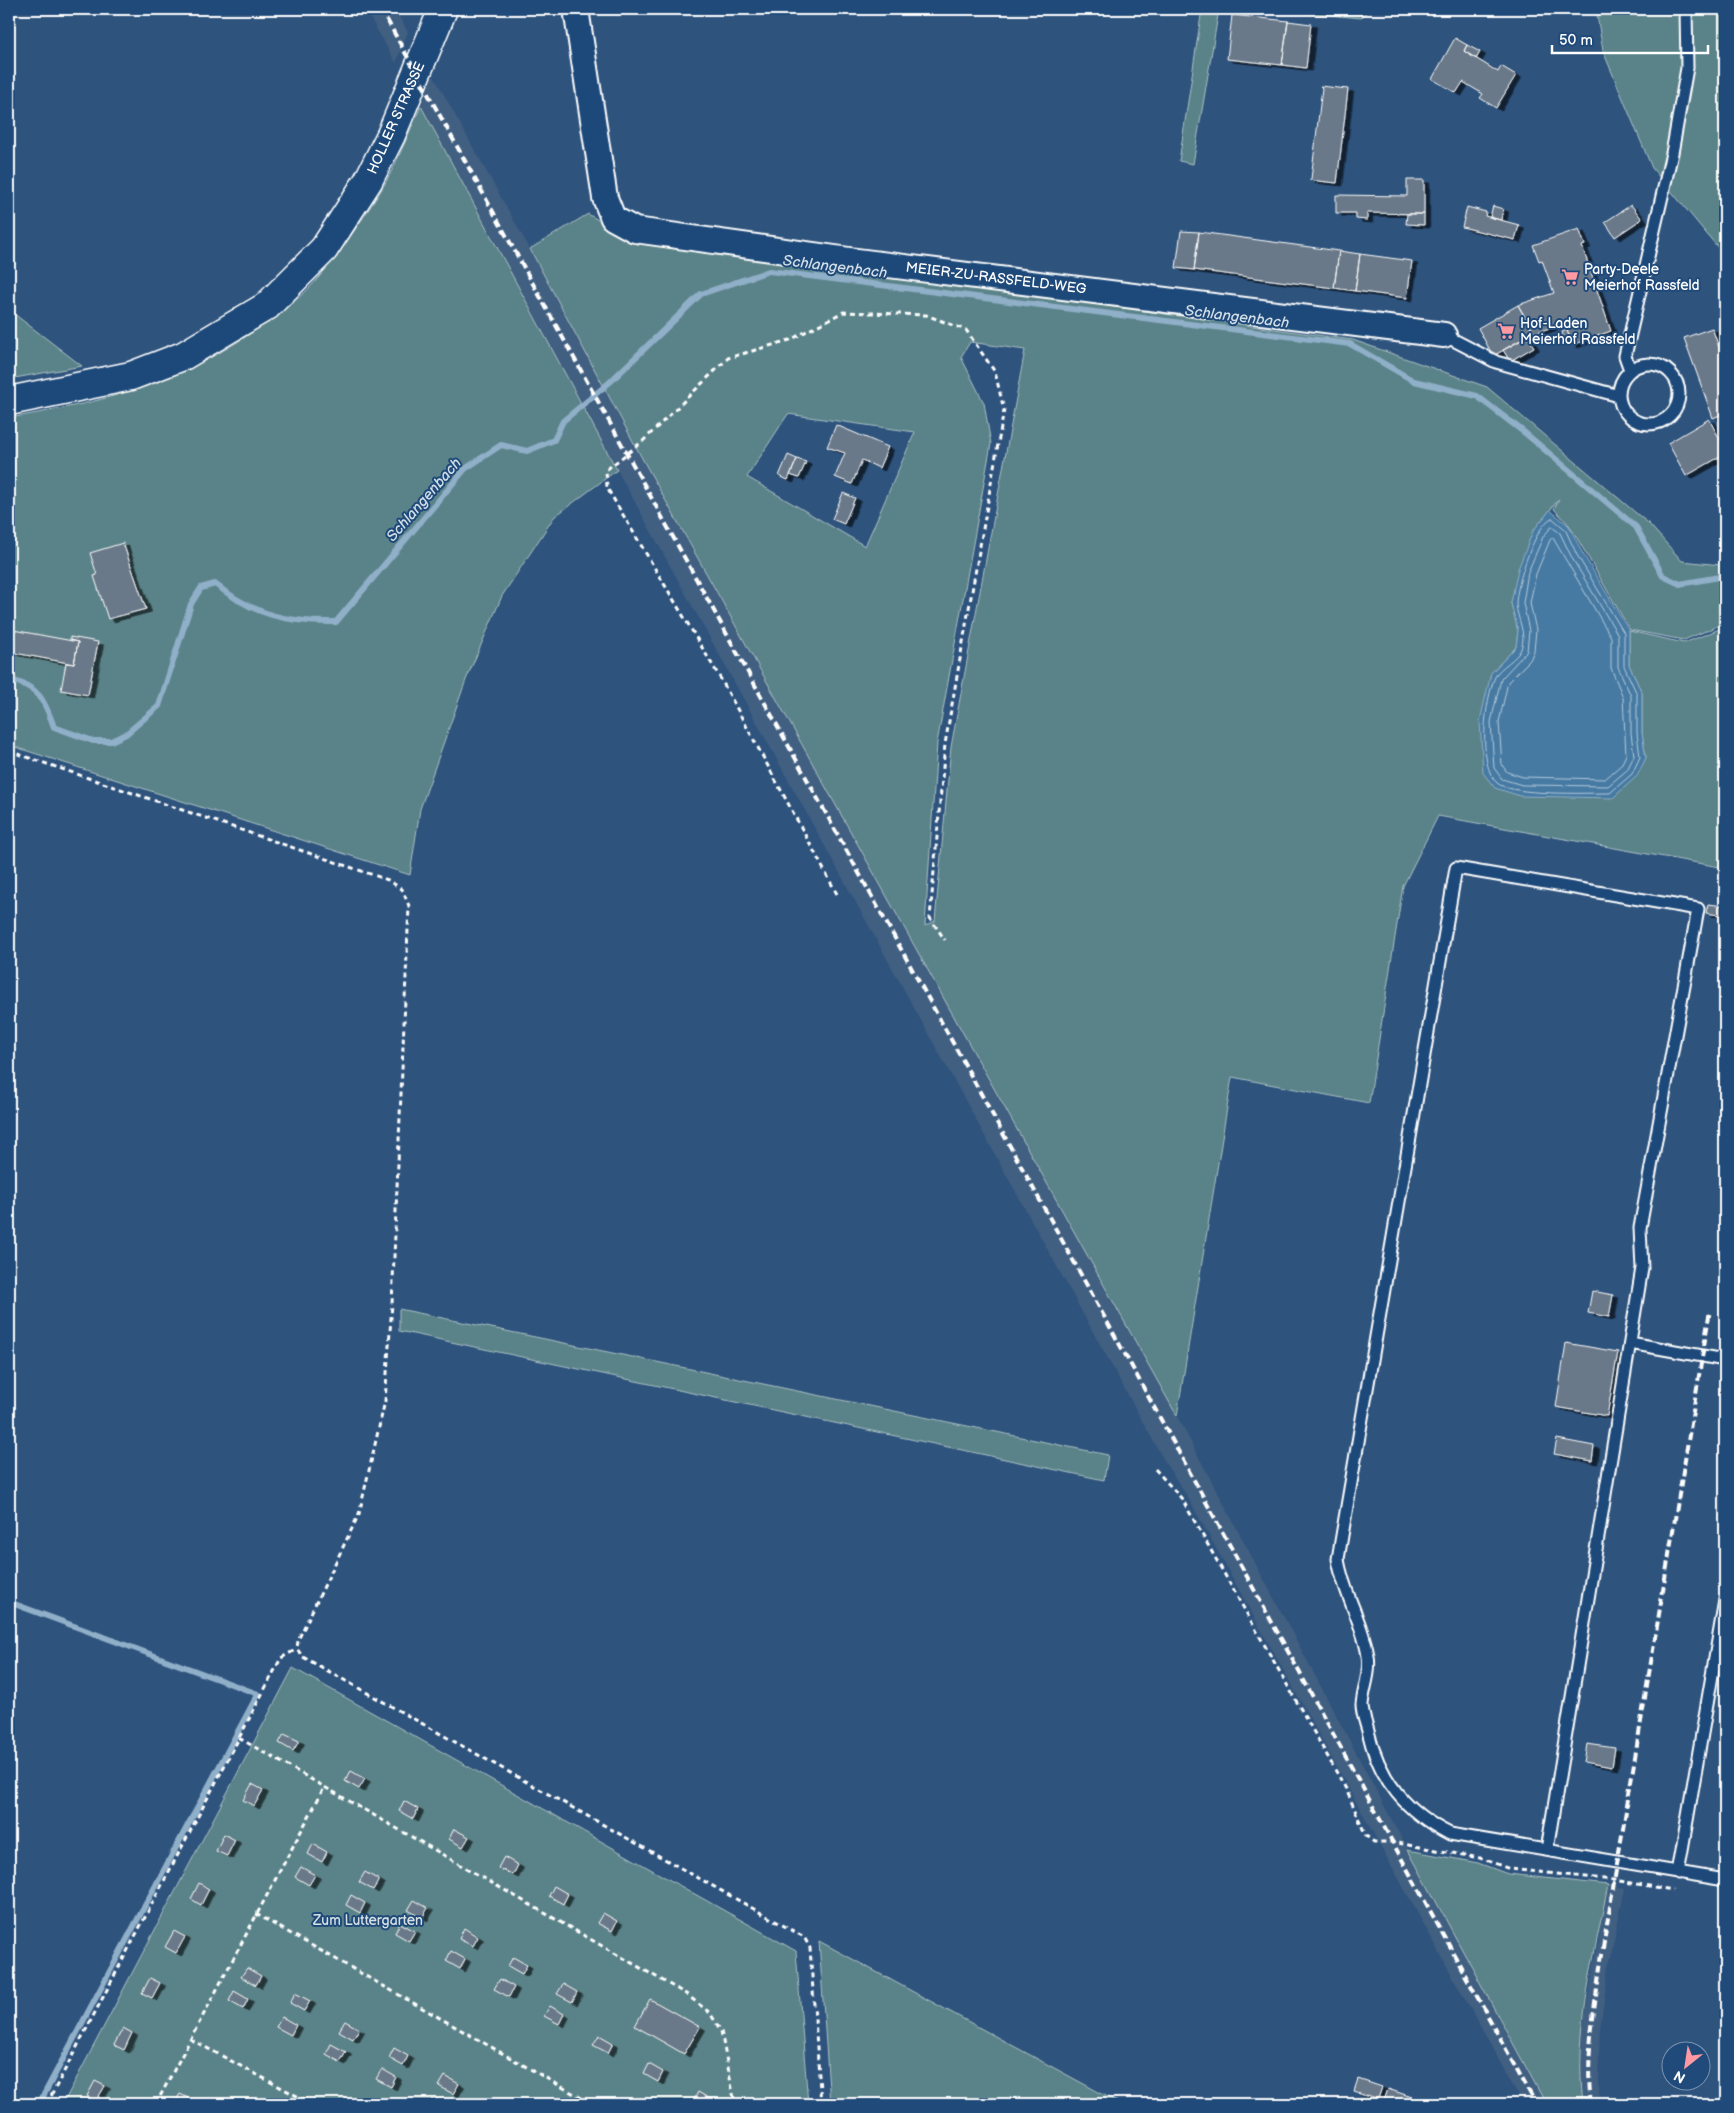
<svg xmlns="http://www.w3.org/2000/svg" width="1734" height="2113" font-family="'Balsamiq Sans',sans-serif">
	<style>
		.built { fill: #405e81 }
		.green { fill: #5a8389; stroke: #acc1c4; fill-rule: evenodd }
		.water { fill: #467aa3; stroke: #90afc8 }
		.lines { fill: none; stroke-linecap: round; stroke-linejoin: round }
		.shore { stroke: #b5cada; stroke-width: 1 }
		.stream { stroke: #90afc8; stroke-width: 6 }
		.building { fill: #6a7989; stroke: #fff; filter: url(#shadow) }
		.service-casing { stroke: #fff; stroke-width: 15 }
		.minor-casing { stroke: #fff; stroke-width: 28 }
		.tertiary-casing { stroke: #fff; stroke-width: 31 }
		.path { stroke: #fff; stroke-width: 3; stroke-dasharray: 5 4; stroke-linecap: butt }
		.service { stroke: #1f4a7a; stroke-width: 11 }
		.minor { stroke: #1f4a7a; stroke-width: 24 }
		.tertiary { stroke: #1f4a7a; stroke-width: 28 }
		.rail { stroke: #fff; stroke-width: 4; stroke-dasharray: 8 4; stroke-linecap: butt }
		.labels { text-anchor: middle; dominant-baseline: central; stroke-width: 4; stroke-linejoin: round; paint-order: stroke }
		.street-label { font-size: 14px; fill: #fff; stroke: #1f4a7a }
		.poi-label { font-size: 14px; fill: #fff; stroke: #1f4a7a; text-anchor: start }
		.park-label { font-size: 14px; fill: #d6e0e2; stroke: #1f4a7a }
		.water-label { font-size: 15px; font-style: italic; fill: #d1dee8; stroke: #1f4a7a }
	</style>
	<defs>
		<filter id="shadow"><feDropShadow dx="5.5" dy="3" stdDeviation="0" flood-color="#0009"/></filter>
	</defs>
	<rect width="100%" height="100%" fill="#2e537d"/>
	<filter id="ink" filterUnits="userSpaceOnUse"><feTurbulence type="fractalNoise" baseFrequency=".02" numOctaves="2"/><feDisplacementMap in="SourceGraphic" scale="10" xChannelSelector="R" yChannelSelector="G"/><feConvolveMatrix kernelMatrix="1 2 1 2 8 2 1 2 1" color-interpolation-filters="sRGB"/></filter>
	<g filter="url(#ink)">
		<path class="built" d="M365 9H395L408 32 396 63Z
			M433 75 530 249 643 460 1177 1416 1408 1850 1546 2104H1523L1187 1496 1167 1466 617 470 421 106Z
			M1608 1885 1625 1888 1610 1961 1600 2028 1598 2082 1601 2104H1583L1581 2085 1582 2032Z"/>
		<path class="green" d="M1202 9H1219L1193 164 1179 161Z
			M1263 9H1370L1361 18Z
			M1596 9H1725V256L1652 168 1603 51Z
			M421 106 617 470 554 517 502 596 466 680 420 809 410 875 9 745V418C105 402 179 384 260 327 278 314 298 300 313 284 338 256 360 223 380 192 396 166 408 134 421 106Z
			M588 214 632 240 1353 340 1487 387 1649 524 1682 561 1721 565 1725 561V623L1684 640 1630 630 1570 526 1554 509 1559 499 1533 531 1511 603 1518 631 1516 647 1491 673 1646 758 1642 733V693L1629 665V631L1684 643 1725 627V830H1722L1725 835V868L1438 816 1403 886 1369 1103 1232 1077 1177 1416 643 460 530 249ZM970 342 1025 350 951 747 935 921 925 926 937 743 991 444 984 403 961 357ZM788 414 915 432 865 546 747 477Z
			M9 310 82 366 9 379Z
			M399 1309 1108 1455 1104 1480 399 1331Z
			M293 1668 796 1951 808 2104H63Z
			M1408 1850 1478 1863 1508 1874 1608 1885C1594 1957 1574 2031 1583 2104H1546Z
			M819 1941 1119 2103V2104H830Z"/>
		<path class="water" d="M1550 510 1569 526 1582 552 1629 631V665L1642 693V733L1646 758 1637 776 1613 798 1520 796 1495 788 1483 773 1480 721 1491 673 1516 647 1518 631 1511 603 1518 569 1533 531Z"/>
		<g class="lines">
			<path class="shore" d="M1552 518 1565 529 1577 555 1624 633V666L1637 694V733L1640 757 1632 774 1610 793C1588 793 1512 796 1497 783 1477 765 1485 699 1495 677 1500 666 1517 660 1521 649 1527 633 1517 619 1516 604 1516 586 1535 524 1552 518Z
				M1552 527 1560 533 1572 558 1618 635V667L1631 696V733L1634 756 1627 770 1608 786 1522 785 1502 779 1494 768 1491 722 1501 679 1527 651 1529 631 1523 603 1528 572 1543 537Z
				M1553 538 1611 637V668L1623 697 1626 755 1621 765 1605 779 1523 777 1507 772 1502 765 1499 722 1508 682 1530 660 1534 651 1536 630 1530 603 1536 574 1550 540Z"/>
			<path class="stream" d="M9 680C39 685 45 702 54 727L93 741H111L126 734 159 706 191 604 201 588 215 584C254 615 287 623 336 622L465 469 501 445 527 451 554 440 563 421 610 382 701 294 769 271 1350 344 1414 381 1477 396 1525 433 1636 527 1663 576 1680 584 1725 576
				M9 1602 258 1694 39 2104"/>
		</g>
		<path class="building" d="M1232 15 1288 21 1282 65 1227 59Z
			M1288 21 1311 24 1306 68 1282 65Z
			M1455 38 1467 45 1464 51 1498 72 1501 66 1516 75 1496 108 1480 98 1483 94 1463 82 1456 93 1432 79Z
			M1467 45 1480 52 1476 59 1464 51Z
			M1320 86 1348 89 1337 183 1309 180 1311 179 1322 88Z
			M1407 180H1424V214L1367 213V220L1356 219V213H1336V195L1407 196Z
			M1631 205 1642 219 1615 237 1605 222Z
			M1493 206 1503 209 1501 220 1490 217Z
			M1467 207 1486 212 1485 216 1519 225 1515 240 1462 227Z
			M1407 214H1424V225L1406 224Z
			M1579 229 1585 245 1582 246 1611 331 1572 345 1565 323 1534 333 1518 305 1554 293 1542 260 1539 261 1533 245Z
			M1181 231 1199 232 1194 270 1176 268Z
			M1199 232 1339 251 1334 288 1194 270Z
			M1339 251 1360 254 1355 291 1334 288Z
			M1360 254 1412 261 1407 298 1355 291Z
			M1518 305 1534 333 1493 356 1478 328Z
			M1712 328 1725 364V413L1713 418 1684 338Z
			M1567 330 1570 339 1565 341 1562 332Z
			M1527 336 1534 347 1510 361 1503 350Z
			M1709 419 1725 449V454L1686 476 1668 443Z
			M836 425 888 447 879 468 862 460 852 484 835 477 845 453 827 447Z
			M788 455 797 459 788 480 779 476Z
			M797 459 806 462 799 478 790 475Z
			M843 493 855 498 844 524 832 519Z
			M123 543 146 609 108 619 94 576 97 575 90 553Z
			M13 630 78 642 74 664 9 652Z
			M70 637 98 642 88 695 61 690 66 663 74 664 78 642 70 640Z
			M1708 904 1725 906V916L1706 913Z
			M1592 1291 1613 1295 1609 1317 1588 1313Z
			M1566 1343 1618 1352 1607 1416 1556 1407Z
			M1557 1439 1594 1446 1592 1461 1554 1454Z
			M284 1734 299 1741 293 1751 279 1743Z
			M1587 1744 1615 1748 1612 1767 1584 1762Z
			M351 1771 365 1779 359 1789 345 1781Z
			M252 1784 263 1790 254 1806 243 1800Z
			M404 1801 418 1809 413 1819 399 1811Z
			M454 1829 469 1837 463 1847 449 1839Z
			M224 1834 235 1840 227 1856 216 1851Z
			M313 1844 327 1852 322 1862 308 1854Z
			M504 1857 518 1865 513 1875 498 1868Z
			M301 1867 315 1875 309 1885 295 1877Z
			M365 1872 379 1880 373 1890 359 1882Z
			M199 1883 209 1889 201 1905 191 1899Z
			M554 1886 568 1894 563 1904 549 1896Z
			M351 1895 365 1903 360 1913 346 1905Z
			M414 1900 428 1908 422 1918 408 1910Z
			M603 1913 617 1921 612 1931 597 1923Z
			M400 1923 415 1931 409 1941 395 1933Z
			M464 1928 478 1937 473 1946 459 1939Z
			M174 1931 185 1937 176 1953 165 1947Z
			M451 1951 465 1959 460 1969 446 1961Z
			M513 1957 527 1965 522 1974 508 1966Z
			M247 1968 261 1976 256 1985 241 1977Z
			M150 1978 160 1983 152 1998 142 1993Z
			M500 1979 514 1987 509 1997 494 1989Z
			M563 1984 577 1992 572 2002 557 1994Z
			M234 1991 248 1999 243 2009 229 2001Z
			M295 1993 310 2001 304 2011 290 2003Z
			M650 1999 700 2027 684 2054 635 2026Z
			M550 2006 564 2014 559 2024 544 2016Z
			M282 2017 296 2025 291 2035 276 2027Z
			M345 2021 359 2029 353 2039 339 2031Z
			M123 2028 132 2033 124 2050 114 2045Z
			M599 2035 613 2043 608 2053 593 2045Z
			M331 2044 346 2052 340 2062 326 2054Z
			M394 2048 408 2056 403 2066 389 2058Z
			M649 2064 663 2072 658 2082 644 2074Z
			M382 2069 396 2077 391 2087 376 2079Z
			M445 2076 459 2084 453 2094 439 2086Z
			M1358 2079 1382 2087 1378 2099 1354 2091Z
			M95 2081 105 2086 96 2101 87 2096Z
			M1388 2089 1412 2097 1409 2104H1394L1384 2101Z
			M698 2092 712 2100 710 2104H698L693 2102Z
			M180 2094 194 2101 193 2104H174Z
			M432 2099 441 2104H429Z"/>
		<g class="lines">
			<g class="service-casing">
				<path id="service" d="M1444 335 1496 362 1619 396
					M1619 394a30 30 0 1 1 60 0a30 30 0 1 1-60 0Z
					M1630 370 1625 356 1672 153 1687 68 1686 9
					M1630 1343 1725 1360
					M1547 1850 1642 1268 1640 1228 1698 909 1456 868 1338 1559C1343 1593 1363 1622 1368 1656 1371 1672 1363 1690 1362 1705 1362 1714 1366 1723 1368 1731 1379 1780 1406 1812 1450 1834L1725 1880
					M1678 1873 1725 1600"/>
			</g>
			<g class="minor-casing">
				<path id="minor" d="M576 9 605 198 613 218 635 230 849 260 1444 335"/>
			</g>
			<g class="tertiary-casing">
				<path id="tertiary" d="M9 401 131 376 183 356 267 306 324 249 368 181 391 135 443 9"/>
			</g>
			<path class="path" d="M9 751 388 880 402 889 409 906 392 1304 385 1401 359 1514 298 1640 297 1649 303 1657 804 1937 810 1948 821 2104
				M837 894 722 681 607 488 606 470 643 441 728 358 790 340 843 312 926 315 966 330 995 372 1004 410 945 744 930 918 945 940
				M1155 1469 1182 1499 1346 1789 1366 1836 1374 1842H1392L1480 1858 1510 1869 1614 1880 1673 1890
				M239 1738 686 1994 710 2013 721 2031 735 2104
				M256 1914 592 2104
				M190 2039 312 2104
				M47 2104 281 1658 297 1649
				M156 2104 324 1788"/>
			<use href="#service" class="service"/>
			<use href="#minor" class="minor"/>
			<use href="#tertiary" class="tertiary"/>
			<path class="rail" d="M381 9 1131 1365 1536 2104
				M1591 2104C1585 2056 1595 2007 1601 1960L1710 1310"/>
		</g>
	</g>
	<defs>
		<g id="supermarket-bare" transform="scale(1.35)"><path d="M-6-5.5h2.5l.6 2H6L4.5 2H-2.5L-4.4-4H-6ZM-1.5 3.2a1.3 1.3 0 1 0 .1 0ZM3 3.2a1.3 1.3 0 1 0 .1 0Z" fill="#ff9aa2" stroke="#1f4a7a" stroke-width="2.5" paint-order="stroke"/></g>
	</defs>
	<g fill-rule="evenodd">
		<use href="#supermarket-bare" x="1570" y="277"/>
		<use href="#supermarket-bare" x="1506" y="331"/>
	</g>
	<g class="labels">
		<g class="street-label">
			<text transform="translate(396 118) rotate(-66)">HOLLER STRASSE</text>
			<text transform="translate(996 278) rotate(7)">MEIER-ZU-RASSFELD-WEG</text>
		</g>
		<g class="poi-label">
			<text x="1584" y="269">Party-Deele<tspan x="1584" dy="16">Meierhof Rassfeld</tspan></text>
			<text x="1520" y="323">Hof-Laden<tspan x="1520" dy="16">Meierhof Rassfeld</tspan></text>
		</g>
		<g class="park-label">
			<text x="368" y="1920">Zum Luttergarten</text>
		</g>
		<g class="water-label">
			<text transform="translate(835 267) rotate(7)">Schlangenbach</text>
			<text transform="translate(1237 317) rotate(7)">Schlangenbach</text>
			<text transform="translate(424 500) rotate(-49)">Schlangenbach</text>
		</g>
	</g>
	<rect width="1734" height="2113" fill="none" stroke="#1f4a7a" stroke-width="30"/>
	<rect x="15" y="15" width="1704" height="2083" fill="none" stroke="#fff" stroke-width="2" filter="url(#ink)"/>
	<g transform="translate(1686 2066) rotate(210)"><circle r="24" fill="#1f4a7a" stroke="#7992af"/>
	<path d="M0-4L9 19L0 12L-9 19Z" fill="#ff9aa2"/>
	<text y="-8" font-size="14" font-weight="bold" text-anchor="middle" fill="#ffffff">N</text>
	</g>
	<path d="M1552 45v8h156v-8" fill="none" stroke="#ffffff" stroke-width="2.5"/>
	<text x="1559" y="45" font-size="15" fill="#ffffff" stroke="#1f4a7a" stroke-width="4" paint-order="stroke">50 m</text>
</svg>
